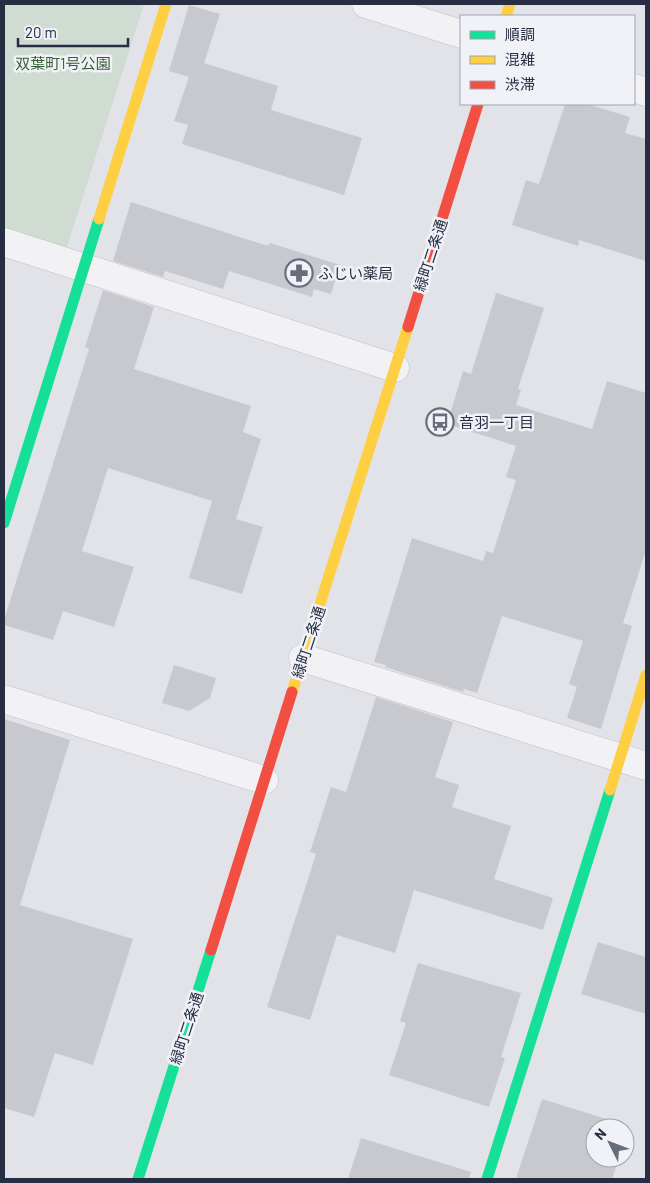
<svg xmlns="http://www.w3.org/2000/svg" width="650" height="1183" font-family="Barlow,'Noto Sans JP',sans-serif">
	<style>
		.green { fill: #d0dbd2 }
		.building { fill: #c8c9cf }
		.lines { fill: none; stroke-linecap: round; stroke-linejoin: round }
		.street-casing { stroke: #c0c1c6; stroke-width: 29 }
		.street { stroke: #f2f2f4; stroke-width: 28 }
		.fast { stroke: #16e098; stroke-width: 11 }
		.slow { stroke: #ffcf43; stroke-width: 11 }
		.jam { stroke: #f24e42; stroke-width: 11 }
		.labels { text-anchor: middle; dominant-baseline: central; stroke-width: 5; stroke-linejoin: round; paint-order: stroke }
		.park-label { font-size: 15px; fill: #355f34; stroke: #f0f2f7 }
		.street-label { font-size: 15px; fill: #272d42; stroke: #f0f2f7 }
		.poi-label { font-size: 15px; fill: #272d42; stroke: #f0f2f7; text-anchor: start }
	</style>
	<rect width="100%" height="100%" fill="#e2e3e8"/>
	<path class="green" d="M4 4H144L66 250 4 231Z"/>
	<path class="building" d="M189 5 220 14 204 63 278 86 271 110 362 138 344 195 182 144 188 125 174 121 189 77 169 71Z
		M565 104H587L630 117 625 133 646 139V261L579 240 578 246 512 225 526 180 539 184Z
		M131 202 268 246 270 243 340 265 331 294 314 289 312 297 229 271 223 289 165 271 163 277 113 261Z
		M103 290 154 307 134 369 251 406 243 432 261 439 236 519 263 527 242 594 189 578 212 501 108 468 82 551 134 567 114 627 63 611 53 640 4 625V620L89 349 85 347Z
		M496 293 544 308 518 389 521 390 516 405 592 429 607 381 646 393V550L623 623 632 626 601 729 567 718 577 687 569 684 583 641 502 616 477 693 464 689 463 692 385 667 386 665 374 662 412 538 483 561 486 551 493 553 516 480 506 477 516 446 447 424 463 371 471 374Z
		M174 665 216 678 210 698 189 711 162 703Z
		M376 697 453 722 435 777 459 785 452 807 511 826 494 879 553 898 543 930 414 890 395 953 337 935 310 1020 267 1007 316 854 310 852 331 787 346 792Z
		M4 719 70 740 20 905 133 939 93 1065 55 1053 34 1117 4 1108Z
		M598 942 646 957V1014L581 994Z
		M418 963 521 993 501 1057 505 1058 489 1107 389 1075 406 1023 400 1021Z
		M542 1099 629 1126 625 1140V1128H595V1158H619L612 1179H516Z
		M361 1138 471 1172 469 1179H348Z"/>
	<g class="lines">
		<g class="street-casing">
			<path id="street" d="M366 4 461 34
				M634 88 646 92
				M4 242 395 368
				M303 658 646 766
				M4 699 264 780"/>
		</g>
		<use href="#street" class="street"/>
		<path class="fast" d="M4 523 99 219
			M138 1179 211 950
			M487 1179 610 790"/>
		<path class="slow" d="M506 16 510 4
			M99 219 166 4
			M292 692 408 327
			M610 790 646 675"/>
		<path class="jam" d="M408 327 478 104
			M211 950 292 692"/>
	</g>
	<defs>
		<g id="pharmacy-ring" transform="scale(1.4375)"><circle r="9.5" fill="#f0f2f7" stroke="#686d7c" stroke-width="1.5"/><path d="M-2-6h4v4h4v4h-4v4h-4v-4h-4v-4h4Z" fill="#686d7c"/></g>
		<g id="bus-ring" transform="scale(1.4375)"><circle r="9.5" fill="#f0f2f7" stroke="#686d7c" stroke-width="1.5"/><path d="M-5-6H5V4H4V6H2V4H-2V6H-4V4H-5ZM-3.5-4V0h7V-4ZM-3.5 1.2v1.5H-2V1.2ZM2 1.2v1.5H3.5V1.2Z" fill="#686d7c"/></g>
	</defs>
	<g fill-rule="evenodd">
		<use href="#pharmacy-ring" x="299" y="273"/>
		<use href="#bus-ring" x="440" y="422"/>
	</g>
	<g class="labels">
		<g class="park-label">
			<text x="63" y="63">双葉町1号公園</text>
		</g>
		<g class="street-label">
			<text transform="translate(430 255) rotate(-72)">緑町二条通</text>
			<text transform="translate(308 642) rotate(-72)">緑町二条通</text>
			<text transform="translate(186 1028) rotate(-72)">緑町二条通</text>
		</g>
		<g class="poi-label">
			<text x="318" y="273">ふじい薬局</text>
			<text x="459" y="422">音羽一丁目</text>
		</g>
	</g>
	<rect width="650" height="1183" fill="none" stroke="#272d42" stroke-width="10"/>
	<rect x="460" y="15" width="175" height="90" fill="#f0f2f7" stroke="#a0a3af"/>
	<rect x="470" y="31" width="25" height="8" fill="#16e098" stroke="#a0a3af"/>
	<text x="505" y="40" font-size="15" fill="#272d42">順調</text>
	<rect x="470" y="56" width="25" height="8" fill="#ffcf43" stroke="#a0a3af"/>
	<text x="505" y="65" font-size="15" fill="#272d42">混雑</text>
	<rect x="470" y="81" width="25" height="8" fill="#f24e42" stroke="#a0a3af"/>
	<text x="505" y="90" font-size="15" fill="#272d42">渋滞</text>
	<g transform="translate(610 1143) rotate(312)"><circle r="24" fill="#f0f2f7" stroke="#a0a3af"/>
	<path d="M0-4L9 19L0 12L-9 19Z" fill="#686d7c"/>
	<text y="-8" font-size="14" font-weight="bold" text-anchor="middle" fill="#272d42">N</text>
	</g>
	<path d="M18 38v8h110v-8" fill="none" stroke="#272d42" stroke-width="2.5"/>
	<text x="25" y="38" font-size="15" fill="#272d42" stroke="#f0f2f7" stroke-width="4" paint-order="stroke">20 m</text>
</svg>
